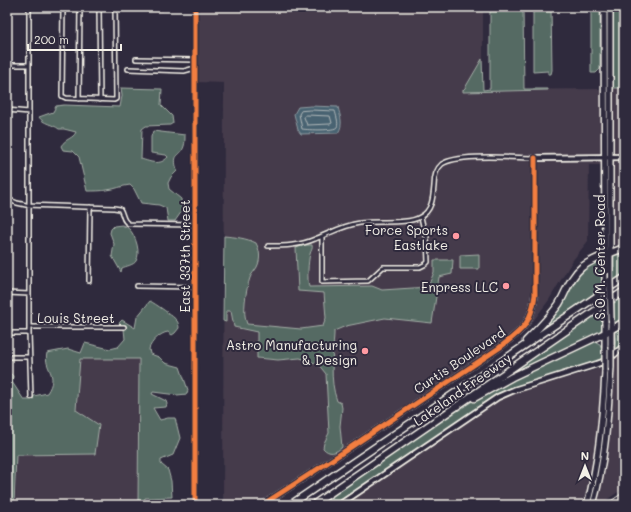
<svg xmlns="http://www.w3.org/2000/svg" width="631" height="512" font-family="Mali,sans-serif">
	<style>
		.built { fill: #443a4b }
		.green { fill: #556a64; stroke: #a4aea6 }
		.water { fill: #4a6372; stroke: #8e9ca1 }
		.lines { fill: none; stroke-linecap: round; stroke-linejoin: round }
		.shore { stroke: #b0b8b9; stroke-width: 1 }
		.street-casing { stroke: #f4f1e8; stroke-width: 6 }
		.secondary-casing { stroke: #f4f1e8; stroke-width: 8 }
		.primary-casing { stroke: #f4f1e8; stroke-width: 8 }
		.highway-casing { stroke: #f4f1e8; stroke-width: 9 }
		.street { stroke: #2f2a3d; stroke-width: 3 }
		.secondary { stroke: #2f2a3d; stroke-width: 4.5 }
		.primary { stroke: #2f2a3d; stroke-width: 5 }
		.highway { stroke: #2f2a3d; stroke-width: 6 }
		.rail { stroke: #f4f1e8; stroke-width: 1 }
		.primary-bridge-casing { stroke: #f4f1e8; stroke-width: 8; stroke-linecap: butt }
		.primary-bridge { stroke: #2f2a3d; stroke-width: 5 }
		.cycleway-casing { stroke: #2f2a3d; stroke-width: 8 }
		.cycleway { stroke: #f27e40; stroke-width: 5 }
		.poi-dot { fill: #ff9aa2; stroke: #2f2a3d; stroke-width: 1.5 }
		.labels { text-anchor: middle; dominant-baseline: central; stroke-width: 4; stroke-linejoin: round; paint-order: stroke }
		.poi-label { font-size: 13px; fill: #f4f1e8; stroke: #2f2a3d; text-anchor: end }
		.street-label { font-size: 13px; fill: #f4f1e8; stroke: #2f2a3d }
	</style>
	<rect width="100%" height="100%" fill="#2f2a3d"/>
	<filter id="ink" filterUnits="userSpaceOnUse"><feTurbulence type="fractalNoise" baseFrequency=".025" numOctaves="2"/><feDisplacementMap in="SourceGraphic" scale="8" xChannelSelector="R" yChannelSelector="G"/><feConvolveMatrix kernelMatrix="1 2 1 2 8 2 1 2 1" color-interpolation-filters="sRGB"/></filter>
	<g filter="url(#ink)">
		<path class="built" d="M122 7H163V12L122 13Z
			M196 7H483V90L602 89 603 165H589L588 241 573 260 549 300 528 328 518 338 336 461 269 505H223L224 83 196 82Z
			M613 88H624V244L618 246 615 245 612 241Z
			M624 348V488L599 505H596L605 466 611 427 613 370 615 358Z
			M79 359H139L138 505H15L16 455 95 454 76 410Z
			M600 368 601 382 597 436 591 476 583 505H342L498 399 506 396Z"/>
		<path class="green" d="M533 7H551L552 70 551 74H548V71L533 72Z
			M591 7H600V69L596 73H591Z
			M613 7H624V88H613Z
			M490 8H523L524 89H548V90L463 92V90L465 88 482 59 483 90 490 89Z
			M121 88 162 89 161 105 172 116 173 123 170 125 146 126 142 129 141 159C151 162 160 166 168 157L166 155 151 153V137L153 131 185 135C185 139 185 143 184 146 180 159 172 151 177 171L171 177 168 183 169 189 181 199 182 211 175 221H168L166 208 159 205 141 203 134 189 130 185C121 186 116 189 107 190 101 191 94 191 87 191L79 157 73 151 63 150 61 146C66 138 73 139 76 132L64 129H59C53 124 43 124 39 117L53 112 56 106 64 105 120 107 122 96Z
			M122 225C125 227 128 227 130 230 136 237 141 253 136 261 134 265 126 266 122 268L121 272 112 256 114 244 110 233 111 229 114 226Z
			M224 236C235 237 246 238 256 243 260 251 261 259 257 267 255 271 251 274 250 278 246 289 242 313 247 324L301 329 323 326 326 318 324 293 298 291 296 248 305 245H312C313 249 311 250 310 254 308 261 307 280 309 287L372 286 382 290 428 287 434 272V260H453L452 274 439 277 432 323 385 318 346 326 334 331V334C333 357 329 379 337 401L341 403 342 408 340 426 342 447C336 453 329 455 323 448L324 443 329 433 326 374 318 364 300 358 278 360 257 358V332L234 327 231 311H226V322L223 321Z
			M624 251V273L614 280V255Z
			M479 254V269H460V255Z
			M600 260 602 266V288L539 331 581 270 596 261Z
			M624 295V320L616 323 614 322V302Z
			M150 301C154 303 175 317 177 321 178 322 179 326 179 328L175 333 172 335 168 332C160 333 151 342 149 349L150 354 159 357 165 363 180 367 188 390 187 394 177 395 153 392 152 394 166 401 167 404 166 407 153 408 160 420 168 418H175L180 438 173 455 161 460V464L168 470 171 481 172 497 145 498 144 502 154 505H138L139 359H80L76 410 99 425 95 454 16 455 14 505H7V370L13 376 12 382 24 400H32L34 396 47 393C60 373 43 370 47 353L68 349 81 353 85 343 110 349 118 347 125 339 124 329 119 323 122 320 135 328 137 317Z
			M603 310 602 327 600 332 518 371 510 375 509 374Z
			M624 323V343L615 352 616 331Z
			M594 341 600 344 602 351 601 360 497 395 334 505H316L471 402 499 386Z"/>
		<path class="water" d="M311 106 338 107C340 116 344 124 338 133L301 134 298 130 294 114 298 107Z"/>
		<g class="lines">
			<path class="shore" d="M311 110 335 111C336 115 339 123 337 127 335 131 308 130 302 129L299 114 301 111Z
				M306 115 330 116 332 123 330 124 307 125 304 117Z"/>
			<g class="street-casing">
				<path id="street" d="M29 7V333L31 397
					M63 7 62 96 66 98 114 100 116 99 115 7
					M99 7 100 100
					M195 7V505
					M136 59 195 60
					M7 65H29
					M128 69 184 71 195 68
					M79 99 80 7
					M7 110 29 112
					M7 199 17 203 26 205 114 208 120 209C124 215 122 221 129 224L195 225
					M322 236V282L368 281 383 267H420L426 264 428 262 427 238 424 230 421 217
					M268 246C284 246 299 246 315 239 330 233 344 225 360 223 377 220 407 225 420 217 432 211 433 198 434 186 434 178 436 169 442 164 458 153 515 158 535 158
					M89 281 90 207
					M137 286 195 287
					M7 293 29 294
					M29 327H124
					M7 333H29
					M7 357H29"/>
			</g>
			<g class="secondary-casing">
				<path id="secondary" d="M262 505 327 463 499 348C522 330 531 325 535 295V158L624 157
					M339 505 498 397 514 390 597 364 608 360 624 346"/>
			</g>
			<g class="primary-casing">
				<path id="primary" d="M604 7 605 273
					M610 280V7
					M611 319V346
					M605 350V322
					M587 505C599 461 603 415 605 371
					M593 505C606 460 608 414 611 367"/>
			</g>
			<g class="highway-casing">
				<path id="highway" d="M526 341C538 329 549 318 559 304 566 292 570 277 582 267 595 257 609 254 624 248
					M474 398 512 377 605 333 624 322
					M290 505 624 278
					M313 505 624 291"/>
			</g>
			<use href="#street" class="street"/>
			<use href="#secondary" class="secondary"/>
			<use href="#primary" class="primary"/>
			<use href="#highway" class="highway"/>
			<path class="rail" d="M605 505 624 492"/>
			<g class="primary-bridge-casing">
				<path id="primary-bridge" d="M605 273V322
					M610 280 611 319
					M611 367V346
					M605 371V350"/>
			</g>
			<use href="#primary-bridge" class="primary-bridge"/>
			<g class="cycleway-casing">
				<path id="cycleway" d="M195 7V505
					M262 505 327 463 499 348C522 330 531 325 535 295V158"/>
			</g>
			<use href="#cycleway" class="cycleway"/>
		</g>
	</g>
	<g class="poi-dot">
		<circle cx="456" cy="236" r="4"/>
		<circle cx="506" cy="286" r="4"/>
		<circle cx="365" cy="351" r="4"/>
	</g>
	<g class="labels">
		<g class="poi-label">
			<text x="448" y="229">Force Sports<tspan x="448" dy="15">Eastlake</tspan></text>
			<text x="498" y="286">Enpress LLC</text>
			<text x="357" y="344">Astro Manufacturing<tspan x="357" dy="15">&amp; Design</tspan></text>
		</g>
		<g class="street-label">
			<text transform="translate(184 256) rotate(-90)">East 337th Street</text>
			<text transform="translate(599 257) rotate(-90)">S.O.M. Center Road</text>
			<text x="76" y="317">Louis Street</text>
			<text transform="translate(459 360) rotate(-34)">Curtis Boulevard</text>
			<text transform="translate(462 389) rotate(-35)">Lakeland Freeway</text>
		</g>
	</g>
	<rect width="631" height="512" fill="none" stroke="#2f2a3d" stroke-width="24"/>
	<rect x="12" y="12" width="607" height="488" fill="none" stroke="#f4f1e8" stroke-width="1.5" filter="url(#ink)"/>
	<g transform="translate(585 466)" stroke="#2f2a3d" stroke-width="3" paint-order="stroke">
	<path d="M0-3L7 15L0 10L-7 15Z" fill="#f4f1e8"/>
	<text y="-6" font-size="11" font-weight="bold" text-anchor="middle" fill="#f4f1e8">N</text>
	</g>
	<path d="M28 44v6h93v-6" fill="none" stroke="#f4f1e8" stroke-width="2"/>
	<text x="34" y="44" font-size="12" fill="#f4f1e8" stroke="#2f2a3d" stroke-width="3" paint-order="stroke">200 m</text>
</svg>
